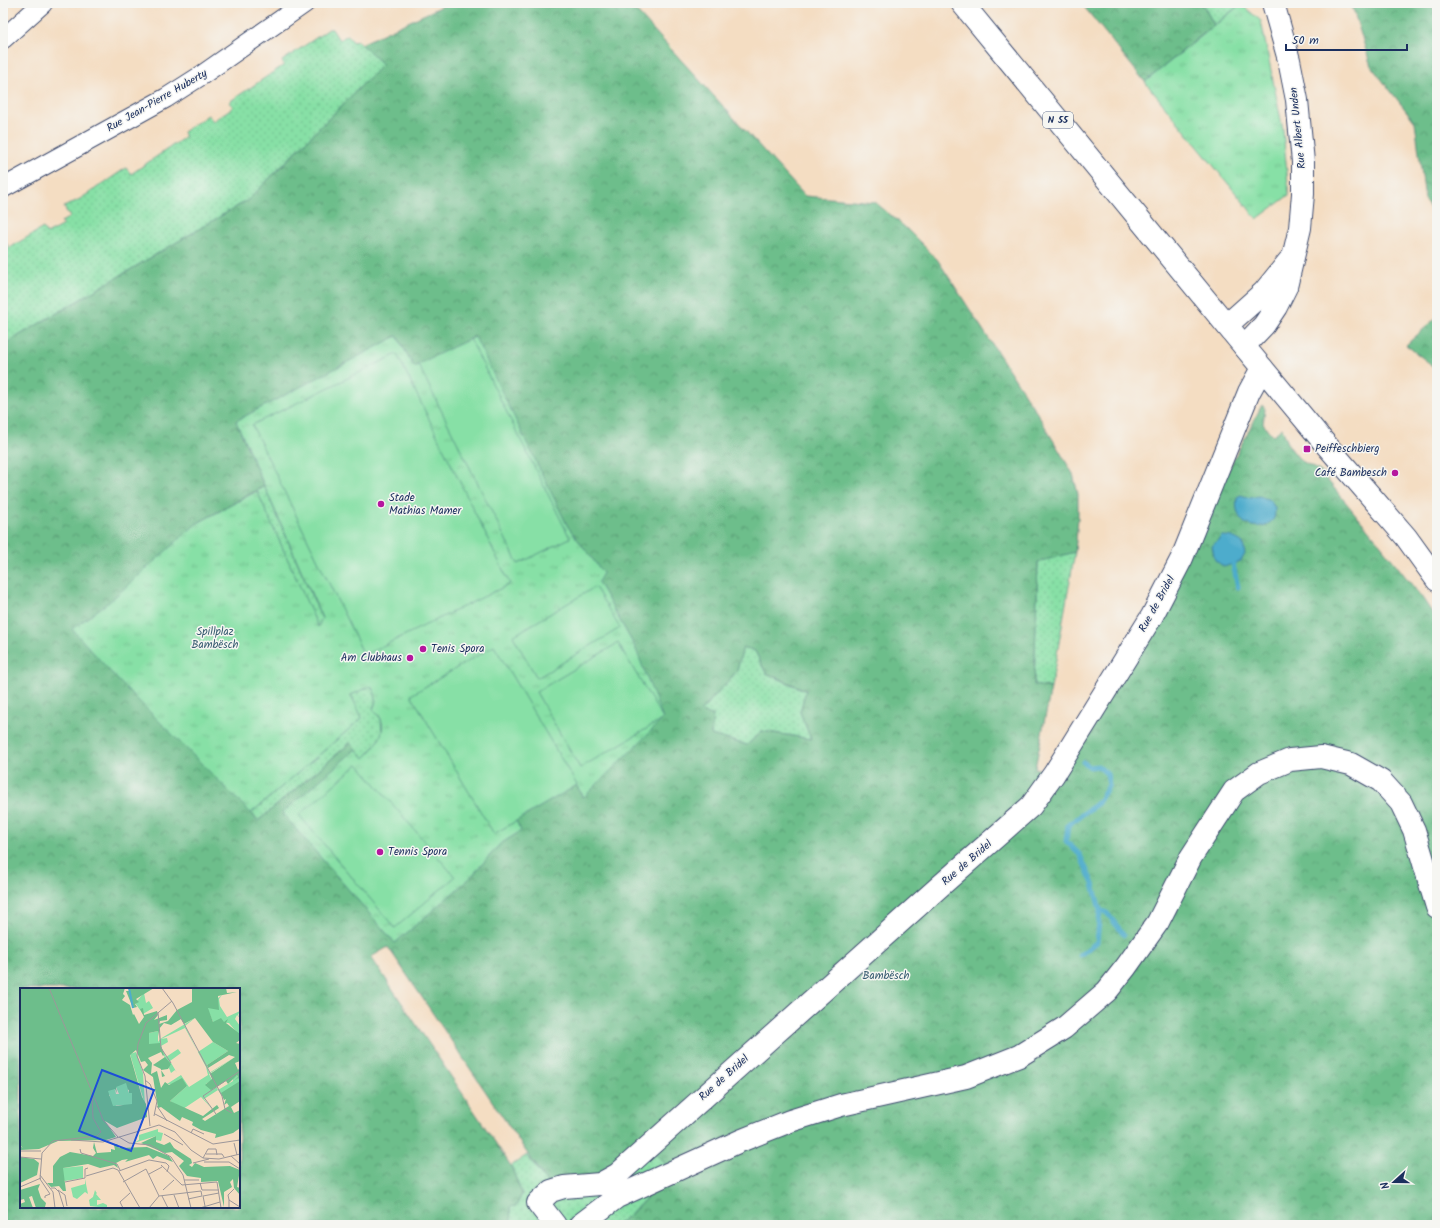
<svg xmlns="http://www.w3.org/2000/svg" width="1440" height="1228" font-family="Kalam,sans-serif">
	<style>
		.grass { fill: url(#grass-dots); stroke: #518882 }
		.forest { fill: url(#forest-crowns); stroke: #447674; fill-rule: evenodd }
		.park { fill: url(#park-tufts); stroke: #518882 }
		.pitch { fill: #87e0a6; stroke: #518882 }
		.water { fill: #4daccc; stroke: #346e95 }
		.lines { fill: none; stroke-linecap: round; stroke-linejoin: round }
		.stream { stroke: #4daccc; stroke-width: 5 }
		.street-casing { stroke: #3c496d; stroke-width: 21 }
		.secondary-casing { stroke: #3c496d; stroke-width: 24 }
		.primary-casing { stroke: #3c496d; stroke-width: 24 }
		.street { stroke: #fff; stroke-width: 19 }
		.secondary { stroke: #fff; stroke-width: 22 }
		.primary { stroke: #fff; stroke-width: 22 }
		.poi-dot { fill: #b5179e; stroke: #f6f6f2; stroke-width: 1.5 }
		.labels { text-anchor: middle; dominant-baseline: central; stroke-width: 3; stroke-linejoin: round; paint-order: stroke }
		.shield { fill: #f6f6f2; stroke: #5d6b8a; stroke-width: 1 }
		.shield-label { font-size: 10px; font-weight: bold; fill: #1b2f5e }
		.street-label { font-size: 11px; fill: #1b2f5e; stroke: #f6f6f2 }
		.poi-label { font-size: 11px; fill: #1b2f5e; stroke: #f6f6f2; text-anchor: start }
		.park-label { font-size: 11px; fill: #365b70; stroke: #f6f6f2 }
		.inset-river { fill: none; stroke: #4daccc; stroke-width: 2 }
		.inset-road { fill: none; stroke: #9d979a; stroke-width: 1 }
		.view { fill: #1d4ed8; fill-opacity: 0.15; stroke: #1d4ed8; stroke-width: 2 }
		.inset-edge { fill: none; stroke: #1b2f5e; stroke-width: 2 }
	</style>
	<defs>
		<pattern id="grass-dots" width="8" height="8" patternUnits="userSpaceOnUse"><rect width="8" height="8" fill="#87e0a6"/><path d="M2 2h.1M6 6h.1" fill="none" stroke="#74c091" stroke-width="1.8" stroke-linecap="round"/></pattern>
		<pattern id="forest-crowns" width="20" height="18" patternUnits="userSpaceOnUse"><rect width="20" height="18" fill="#6dbe8b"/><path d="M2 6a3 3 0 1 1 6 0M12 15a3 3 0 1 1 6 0" fill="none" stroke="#599b75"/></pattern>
		<pattern id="park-tufts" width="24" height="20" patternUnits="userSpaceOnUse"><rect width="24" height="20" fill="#87e0a6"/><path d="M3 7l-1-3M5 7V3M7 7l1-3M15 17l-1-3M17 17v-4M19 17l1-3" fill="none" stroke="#74c091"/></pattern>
	</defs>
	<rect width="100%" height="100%" fill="#f6f6f2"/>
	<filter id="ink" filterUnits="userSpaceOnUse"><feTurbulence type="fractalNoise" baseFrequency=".025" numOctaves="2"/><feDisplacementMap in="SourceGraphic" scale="8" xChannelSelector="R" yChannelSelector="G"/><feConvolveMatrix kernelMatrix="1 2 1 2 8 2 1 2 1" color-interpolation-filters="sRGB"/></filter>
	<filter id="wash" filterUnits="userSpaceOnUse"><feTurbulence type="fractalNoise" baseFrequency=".012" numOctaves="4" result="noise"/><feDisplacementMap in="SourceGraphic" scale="16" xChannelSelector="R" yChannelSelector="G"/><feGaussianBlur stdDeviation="0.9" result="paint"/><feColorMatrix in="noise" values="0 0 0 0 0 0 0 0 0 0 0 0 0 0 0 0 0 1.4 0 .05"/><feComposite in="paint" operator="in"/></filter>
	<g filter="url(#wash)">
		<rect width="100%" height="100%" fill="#f4ddc2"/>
		<path class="grass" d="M1202 3H1242L1214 25Z
			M329 29H332L339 40 348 35 353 42 357 40 383 64 248 200 3 345V238L9 248 43 228 47 234 63 225 61 222 70 217 64 207 80 199 126 168 131 174 185 137 183 132 208 115 213 121 233 107 229 102 284 65 282 61Z
			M264 486 322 619 318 628 257 491Z
			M1075 552 1051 688 1034 685 1038 561Z
			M742 647 755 651 766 673 806 691 800 712 811 739 762 731 747 745 711 735 700 712 737 671Z
			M371 686C376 695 378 699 373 709L381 719 382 734 378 743 364 758 350 743 258 821 251 813 362 718 351 695Z
			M648 1146 673 1171 631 1214 616 1225H511L510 1206H516L522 1194 511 1166 527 1155 548 1184Z"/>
		<path class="forest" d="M449 3H629L805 196 875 202 907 229 937 259 1037 413 1073 474 1078 494V518L1075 552 1038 562 1034 685 1051 688 1035 768 1054 774 1182 558 1262 405 1265 409 1263 424 1273 436 1282 428 1289 446 1300 460 1320 471 1376 539 1423 599 1437 620V1225H616L631 1214 672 1171 648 1146 597 1175 548 1184 388 947 371 957 511 1166 522 1194 516 1206 510 1207 511 1225H3V701L4 699 3 697V345L248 200 383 64 361 44ZM397 336 414 367 474 337 568 527 602 573 598 582 635 647 583 797 577 785 516 821 521 831 500 844 469 879 395 943 283 814 356 749 350 743 258 821 251 813 264 802 196 524 264 486 236 421ZM743 647 755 651 766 673 806 690 800 712 811 739 762 731 747 745 711 735 713 715 700 712 737 671ZM21 989H239V1207H21Z
			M1081 3H1202L1214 25 1145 82Z
			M1351 3H1429L1437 12V222L1425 199 1415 122 1371 66Z
			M1437 317V369L1406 345Z"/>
		<path class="park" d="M1241 4 1261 21 1283 130 1289 195 1257 219 1145 82Z
			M397 336 414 367 475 337 568 527 603 573 598 582 635 647 663 719 584 797 576 785 516 821 521 831 500 844 469 879 395 943 282 813 356 749 364 758C374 749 387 733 381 719 379 715 375 712 373 709 378 699 376 695 371 686L351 695 362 718 251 813 118 680 72 629 109 602 196 524 257 491 318 627 322 618 236 421Z"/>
		<path class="pitch" d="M470 339 570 538 518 564 418 364Z
			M397 354 510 584 364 655 252 425Z
			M595 587 620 628 537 678 513 636Z
			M618 643 663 719 580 768 536 692Z
			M494 646 577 785 494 834 411 695Z
			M358 764 455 877 395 928 299 815Z"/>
		<path class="water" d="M1241 495 1250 498 1259 496 1270 500 1275 508C1275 511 1275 516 1274 518 1268 529 1247 529 1241 519 1236 512 1236 505 1237 497Z
			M1222 536C1231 536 1236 538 1243 543L1245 554 1241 561 1224 567 1215 560 1212 546Z"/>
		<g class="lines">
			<path class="stream" d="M1233 564 1238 587
				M1100 910 1107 913 1124 935
				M1080 955 1097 942 1100 910 1093 884 1080 855 1066 841 1068 825 1098 803 1109 785 1107 774 1098 766 1090 767 1083 762"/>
		</g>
	</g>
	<g filter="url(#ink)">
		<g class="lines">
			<g class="street-casing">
				<path id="street" d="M3 39 43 3
					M3 188 166 98 202 75 305 3"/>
			</g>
			<g class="secondary-casing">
				<path id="secondary" d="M1227 325 1264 292 1289 261
					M1244 346 1264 325 1276 307 1286 287 1300 228 1303 194V162L1297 100 1289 60 1273 3
					M555 1225 538 1203 551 1191 564 1187 600 1184 618 1174 939 887 1031 806 1054 774 1152 616 1182 558 1249 392 1262 368
					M580 1225 617 1197 740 1141 790 1121 841 1105 966 1077 1019 1056 1064 1028 1107 991 1126 967 1158 922 1191 857 1234 791 1259 773 1290 760 1321 757 1351 764 1381 781 1401 803 1414 830 1437 907"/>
			</g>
			<g class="primary-casing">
				<path id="primary" d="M962 3 1238 339 1322 440 1406 537 1437 580"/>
			</g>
			<use href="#street" class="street"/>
			<use href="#secondary" class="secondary"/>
			<use href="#primary" class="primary"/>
		</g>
	</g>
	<g class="poi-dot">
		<rect x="1303" y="445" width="8" height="8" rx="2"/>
		<circle cx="1395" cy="473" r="4"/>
		<circle cx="381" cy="504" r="4"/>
		<circle cx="423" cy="649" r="4"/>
		<circle cx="410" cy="658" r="4"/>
		<circle cx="380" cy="852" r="4"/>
	</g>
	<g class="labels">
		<rect class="shield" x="1043" y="112" width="30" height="16" rx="3"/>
		<g class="shield-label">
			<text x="1058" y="120">N 55</text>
		</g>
		<g class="street-label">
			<text transform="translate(157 101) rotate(-30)">Rue Jean-Pierre Huberty</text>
			<text transform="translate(1298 128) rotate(-96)">Rue Albert Unden</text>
			<text transform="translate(1157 604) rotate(-61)">Rue de Bridel</text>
			<text transform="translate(967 863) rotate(-41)">Rue de Bridel</text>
			<text transform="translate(724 1078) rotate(-42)">Rue de Bridel</text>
		</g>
		<g class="poi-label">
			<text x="1315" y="449">Peiffeschbierg</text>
			<text x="1387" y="473" text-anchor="end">Café Bambesch</text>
			<text x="389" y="498">Stade<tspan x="389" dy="13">Mathias Mamer</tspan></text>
			<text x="431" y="649">Tenis Spora</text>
			<text x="402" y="658" text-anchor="end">Am Clubhaus</text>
			<text x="388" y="852">Tennis Spora</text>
		</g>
		<g class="park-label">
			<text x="215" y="632">Spillplaz<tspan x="215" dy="13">Bambësch</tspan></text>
			<text x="886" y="976">Bambësch</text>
		</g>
	</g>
	<g transform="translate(20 988)">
		<rect width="220" height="220" fill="#f4ddc2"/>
		<path d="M124 5 126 15 129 13 133 20 123 26 115 15ZM202 7 199 11 200 18 207 29 220 23 218 27 220 30 217 27 215 31 220 38 219 47 209 35 193 34 190 27 187 19ZM175 30 165 38 178 64 193 54 208 63 187 77 189 85 215 69 189 86 192 92 186 96 196 98 198 102 213 93 212 89 217 87 220 93 202 108 198 102 184 111 194 123 198 120 194 123 181 109 163 121 150 113 167 98 147 96 161 87 169 99 188 87 186 79 165 40 141 51 147 50 148 54 141 58 146 69 158 61 161 65 150 73 157 85 155 82 151 85 141 60 129 56V45L138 43V54L140 51ZM116 64 123 85 125 117 110 66ZM138 141V144L143 145 141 153 136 152V148L114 155 119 152V147ZM63 178V190L45 193 43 191 42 180ZM65 191 68 206 65 204 57 211 53 209 51 200 65 196ZM75 202 76 204 77 205 76 206 81 212H77V217L83 215 87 217V220L70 218 69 212 73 209Z" fill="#87e0a6"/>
		<path d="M0 0H105L103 6 105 8 102 12 110 17 113 27 114 26 119 36 124 29 120 21 123 20 124 27 137 23 138 27 134 32 147 27V32L140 33 139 36 148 33 157 22 172 14V0H206L207 5 217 4 198 8 199 22 188 20 193 34 201 30 204 34 208 31 206 35 220 46V52L216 55 220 56V73L215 75 218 82 220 79V113L211 119 214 125 220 122V140L213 145 195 150 196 146 181 142 172 137 173 134 162 129 160 133 141 119 138 120 133 89 123 82 128 77 125 73 121 74 116 62 110 67 122 109 126 116 127 129 97 140 85 133 96 149 86 152 38 153 19 161 1 162 0 158 3 160 0 157ZM175 30 193 54 208 63 187 77 188 80 209 67 215 69 190 86 192 91 185 97 191 102 206 93 208 96 217 87 218 89 214 93 218 90 220 93 201 105 204 112 206 111 204 117 207 115 209 118 185 133 182 131 199 120 197 117 183 128 150 113 167 98 162 90 149 97 145 94 141 100 137 83 131 86 132 75 128 70 141 64 143 68 144 67 140 55 129 56V45L138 43 140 54 139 41 144 35 151 37 161 31 164 36ZM101 99 109 102V105L103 117 96 118 89 107 95 101 97 105 96 100ZM108 0H134L116 11 119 14 115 16 117 19 113 20 106 3H110ZM145 69 151 76 148 81 141 82 145 88 142 89 141 81 133 77ZM136 148V154L144 157 150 154 154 160 171 171 172 175 169 177 172 179 175 175 184 179 210 178 220 182 217 199 220 200V207L214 200 213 191 210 194 212 199 204 204V219L198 193 181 194V190L167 188 159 178 164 173 152 164 145 165 121 155ZM74 154 77 165 91 164V161L95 162 94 157 97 156 99 160 127 159 149 168 153 174 137 168 133 171 129 167 105 174 108 171 102 172 96 175 98 180 94 177 80 180 68 176 43 180 46 203H43L39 198 31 199 27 195H33V178L40 169 50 164 73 168 76 165 73 160ZM0 169 14 171 19 175 17 187 0 195ZM20 196 18 201 21 210 26 215 25 219 29 220H16L12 208 9 209 13 220H0V216L5 214 4 211 0 212V202Z" fill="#6dbe8b" fill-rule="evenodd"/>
		<path d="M106 95 109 105H112V116L93 118 88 103 95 101 96 106H99L96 99Z" fill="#87e0a6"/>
		<path d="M102 110a5 5 0 1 1 10 0a5 5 0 1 1-10 0Z" fill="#87e0a6"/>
		<path class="inset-river" d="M109 0 113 20"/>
		<path class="inset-road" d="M142 0 153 15 187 79 202 108 205 121 212 125M138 24 141 60 151 75M125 92 130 96 137 113 134 128M73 106 83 132 98 149M137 118 147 133M135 126 193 156 220 152M196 126 183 108 220 83M130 138 125 88 117 68 118 56 126 35 152 13M171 145 173 141 184 146M144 146 163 157M99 149 109 155 130 157 151 169 163 187 171 220M51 152 83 154 139 137 155 144 171 162 183 170 199 171 220 166M214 155 217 167M60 161 61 165 97 176 100 182M0 163H21M186 166H202L204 169M211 168 220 176M0 169 21 171M183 170 188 161H196L197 167M184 174H209L220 181M173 175 189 171M141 177 162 197 197 194 201 220M98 182 120 220M99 183 129 172 146 175 149 178 147 184M129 186 142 179M20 187 33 204 35 220M66 188 93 180 98 182M20 191 30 206 25 208V210M20 191 22 165 33 153 77 148 81 144 73 130 72 104 29 0M164 192H179M45 194 65 190V181L68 180M103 194 126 181 139 208M180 195 182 202H199M0 199 21 190M31 200H35L39 204 44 220M38 202 45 207 47 218M143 202 154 192M154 207 159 220M139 208 181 203 182 208 168 211M142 208 148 220M209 212 208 207 214 201M185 218 183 208 199 205M103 220 100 214 110 205M129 220 139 208M180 220 200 214M209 220V212L220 219"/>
		<path class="view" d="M82 82 134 102 111 163 59 143Z"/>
		<rect width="220" height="220" class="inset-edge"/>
	</g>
	<rect width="1440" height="1228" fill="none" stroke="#f6f6f2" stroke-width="16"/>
	<g transform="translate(1394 1182) rotate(249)" stroke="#f6f6f2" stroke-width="3" paint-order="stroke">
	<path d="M0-3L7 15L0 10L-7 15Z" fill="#1b2f5e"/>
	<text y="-6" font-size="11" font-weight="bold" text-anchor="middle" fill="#1b2f5e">N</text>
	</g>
	<path d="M1286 44v6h121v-6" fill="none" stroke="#1b2f5e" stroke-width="2"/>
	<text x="1292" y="44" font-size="12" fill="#1b2f5e" stroke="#f6f6f2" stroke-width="3" paint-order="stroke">50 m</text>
</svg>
